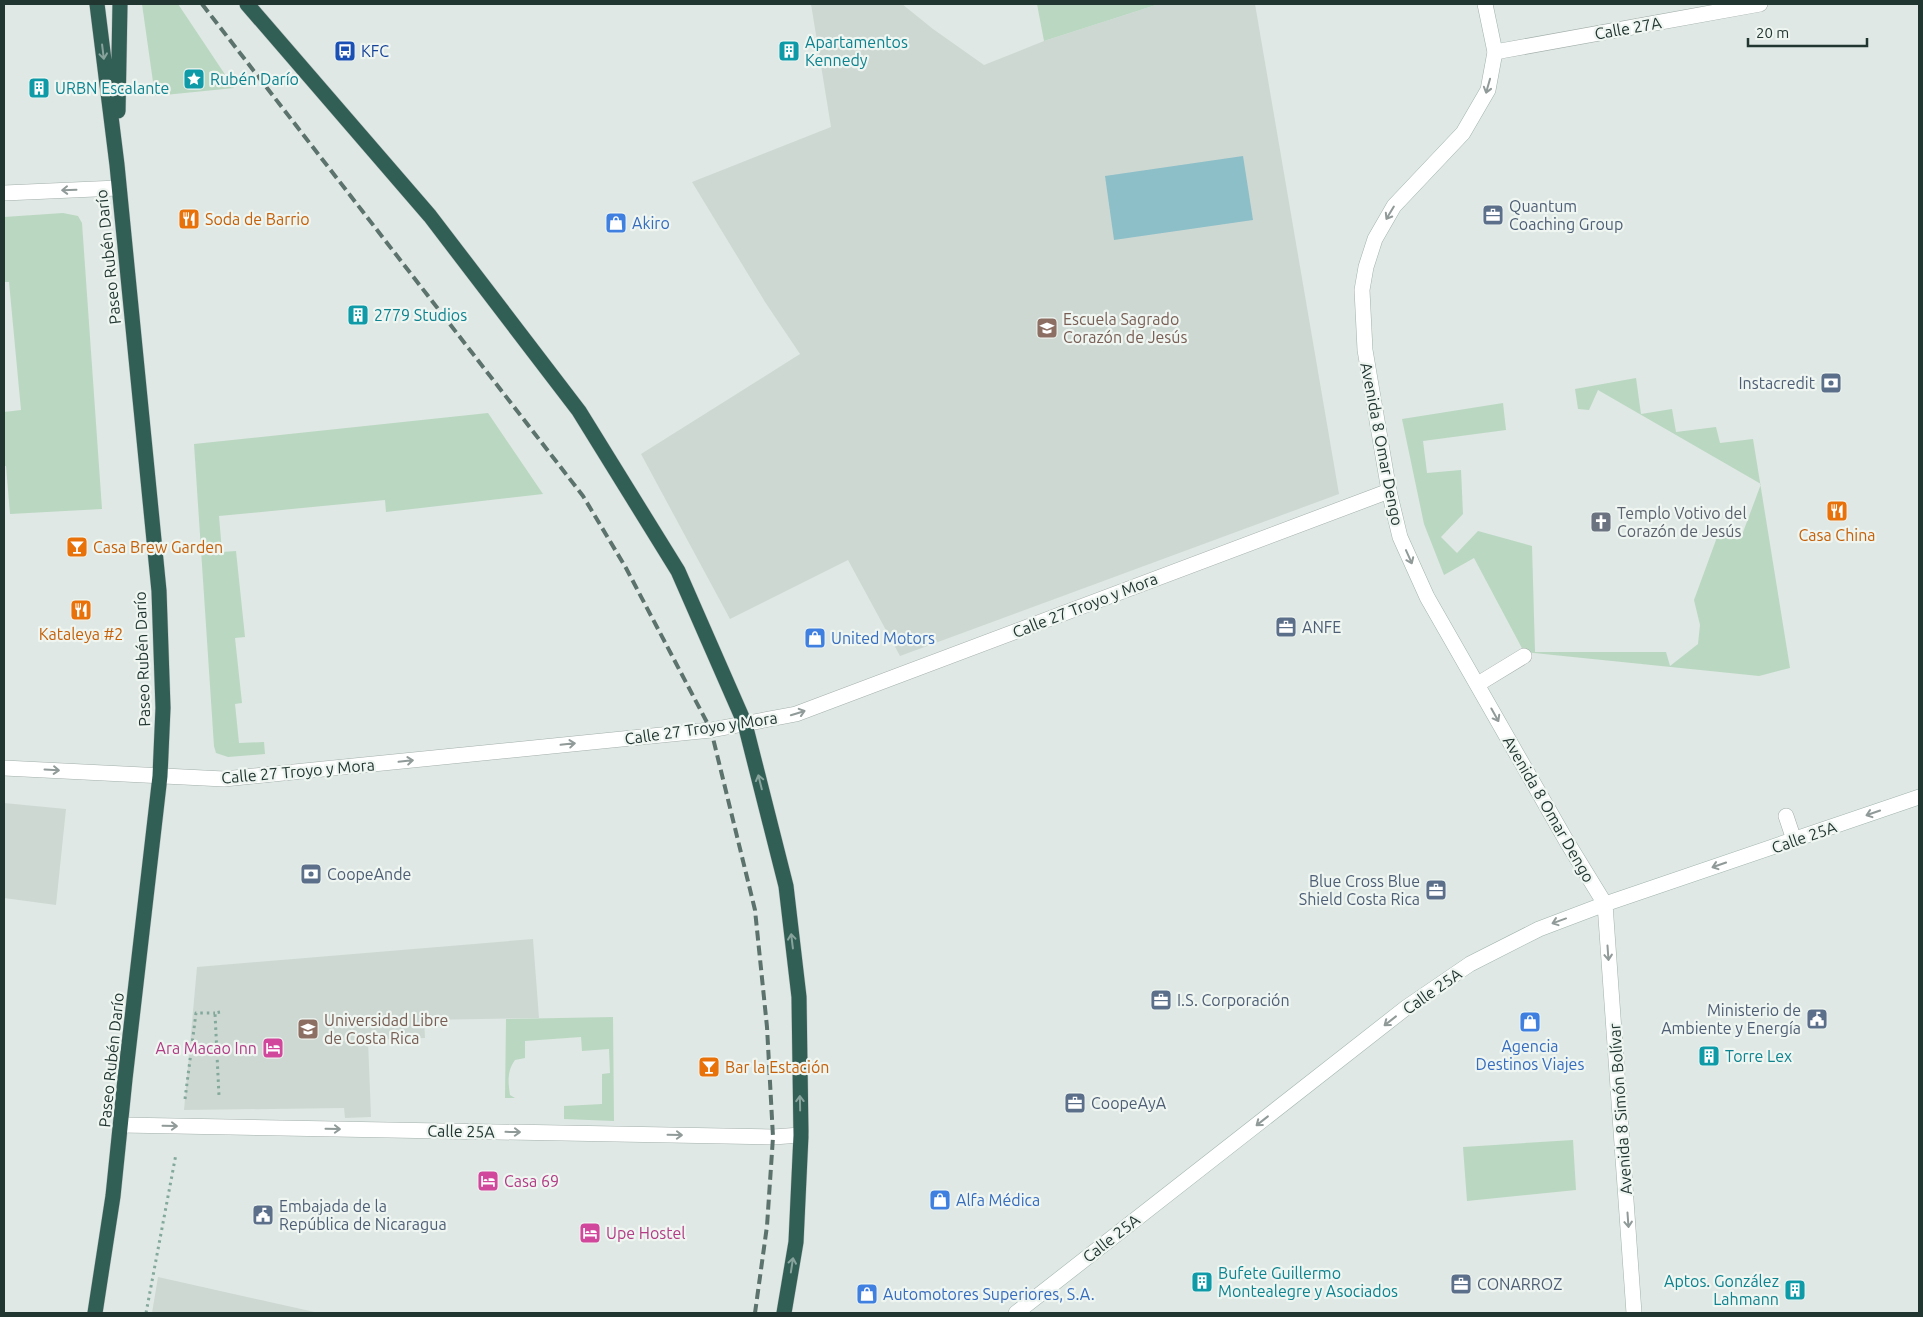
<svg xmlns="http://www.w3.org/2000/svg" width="1923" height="1317" font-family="Ubuntu,sans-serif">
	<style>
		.built { fill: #ced8d3 }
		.green { fill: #bad7c2 }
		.water { fill: #8dbfc8 }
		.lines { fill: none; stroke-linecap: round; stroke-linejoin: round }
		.lane-casing { stroke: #a3afab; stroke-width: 16 }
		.street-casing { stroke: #a3afab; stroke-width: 16 }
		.secondary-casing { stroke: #a0b3ac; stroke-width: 16 }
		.highway-casing { stroke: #bdc3c1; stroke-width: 16 }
		.path { stroke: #83a89c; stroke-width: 3; stroke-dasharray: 2.5 4; stroke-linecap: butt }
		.lane { stroke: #fff; stroke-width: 15 }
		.street { stroke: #fff; stroke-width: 15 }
		.secondary { stroke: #fff; stroke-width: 15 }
		.highway { stroke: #325f55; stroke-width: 15 }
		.rail { stroke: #5c726c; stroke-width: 4; stroke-dasharray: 10 5; stroke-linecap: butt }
		.oneway { stroke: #87a39c }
		.oneway2 { stroke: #909a98 }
		.labels { text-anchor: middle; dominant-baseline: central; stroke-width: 4.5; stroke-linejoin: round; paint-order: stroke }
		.street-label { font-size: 16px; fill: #223631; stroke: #eff6f2 }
		.culture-label { font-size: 16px; fill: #0d838f; stroke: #eff6f2; text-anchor: start }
		.transit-label { font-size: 16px; fill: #164399; stroke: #eff6f2; text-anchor: start }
		.service-label { font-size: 16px; fill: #4e5e75; stroke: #eff6f2; text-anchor: start }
		.food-label { font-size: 16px; fill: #c56008; stroke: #eff6f2; text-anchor: start }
		.shop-label { font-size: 16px; fill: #366cbe; stroke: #eff6f2; text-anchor: start }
		.education-label { font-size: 16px; fill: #785e54; stroke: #eff6f2; text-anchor: start }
		.worship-label { font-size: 16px; fill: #5b616d; stroke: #eff6f2; text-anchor: start }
		.hotel-label { font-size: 16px; fill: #b23c85; stroke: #eff6f2; text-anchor: start }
	</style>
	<rect width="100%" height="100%" fill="#dfe8e4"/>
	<path class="built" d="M811 4H902L933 29 984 65 1044 41 1159 4H1255L1339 494 900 656 848 560 730 619 641 454 800 354 765 302 692 182 831 127Z
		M4 803 66 809 56 905 4 898Z
		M533 939 539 1018 424 1020 425 1038 368 1040 371 1117 345 1118 344 1108 184 1110 197 967Z
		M158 1277 319 1313H152Z"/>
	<path class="green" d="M142 4H178L234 88 155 96Z
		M1037 4H1159L1044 41Z
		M63 213 78 216 82 223 102 509 10 514 6 466H4V412L21 410 9 282H4V217Z
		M1636 378 1641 414 1672 409 1676 432 1716 427 1720 443 1753 439 1790 668 1759 676 1524 652 1474 558 1444 575 1424 524 1402 419 1503 403 1506 430 1423 441 1427 473 1461 470 1463 514 1441 537 1457 553 1478 531 1532 546 1535 652H1666L1670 666 1698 644 1700 625 1694 600 1716 540 1710 532 1742 535 1761 484 1598 390 1589 410 1578 409 1575 389Z
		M488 413 543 494 386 512 385 500 219 516 222 552 236 551 245 637 235 638 242 703 235 704 239 743 264 742 265 754 228 757 216 753 214 746 194 444Z
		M613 1017 614 1121 564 1119V1106L602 1104V1074L610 1073 609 1049 582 1051 581 1037 525 1041V1058L515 1060C507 1071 508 1082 510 1095L515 1098H505L506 1019Z
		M1573 1140 1576 1190 1467 1201 1463 1147Z"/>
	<path class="water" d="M1243 156 1253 220 1114 240 1105 176Z"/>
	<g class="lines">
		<g class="lane-casing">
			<path id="lane" d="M1478 684 1524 656
				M1786 816 1794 840"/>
		</g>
		<g class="street-casing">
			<path id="street" d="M1495 52 1760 4
				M4 193 118 188
				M4 768 224 779 711 730 796 714 1389 491
				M122 1125 773 1137 801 1135"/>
		</g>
		<g class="secondary-casing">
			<path id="secondary" d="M1485 4 1495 52 1488 90 1463 133 1394 206 1375 239 1366 267 1362 290 1365 350 1389 491 1400 537 1427 597 1567 842 1605 904 1634 1313
				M1016 1313 1407 1007 1470 964 1539 929 1605 904 1919 797"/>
		</g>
		<g class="highway-casing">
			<path id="highway" d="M247 4 430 216 579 411 678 571 745 724 786 886 799 997 801 1135 796 1242 784 1313
				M118 111 120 4
				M95 1313 113 1196 125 1079 160 776 163 708 159 591 117 165 97 4"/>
		</g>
		<path class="path" d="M220 1012 215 1013 219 1096H220
			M185 1099 196 1013H215
			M146 1313 176 1154"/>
		<use href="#lane" class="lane"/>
		<use href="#street" class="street"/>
		<use href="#secondary" class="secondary"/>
		<use href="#highway" class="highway"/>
		<path class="rail" d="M202 4 583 496 626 568 711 730 755 910 767 1027 773 1137 767 1226 755 1313"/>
	</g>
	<defs><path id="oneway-shaft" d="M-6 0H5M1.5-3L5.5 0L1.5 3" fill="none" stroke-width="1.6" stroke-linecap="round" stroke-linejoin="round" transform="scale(1.25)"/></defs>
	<g class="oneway">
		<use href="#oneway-shaft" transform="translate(103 52) rotate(83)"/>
		<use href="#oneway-shaft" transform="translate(760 782) rotate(-104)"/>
		<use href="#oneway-shaft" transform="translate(792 941) rotate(-97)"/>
		<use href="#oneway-shaft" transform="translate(800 1103) rotate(-91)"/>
		<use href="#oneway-shaft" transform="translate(792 1265) rotate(-81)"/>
	</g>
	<g class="oneway2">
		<use href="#oneway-shaft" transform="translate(1488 86) rotate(106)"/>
		<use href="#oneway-shaft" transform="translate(69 190) rotate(178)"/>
		<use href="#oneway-shaft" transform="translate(1390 213) rotate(121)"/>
		<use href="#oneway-shaft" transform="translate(1409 557) rotate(66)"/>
		<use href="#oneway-shaft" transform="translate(798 713) rotate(-17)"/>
		<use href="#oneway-shaft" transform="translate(1495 715) rotate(61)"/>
		<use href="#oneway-shaft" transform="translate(568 744) rotate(-6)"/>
		<use href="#oneway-shaft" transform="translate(406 761) rotate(-6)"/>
		<use href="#oneway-shaft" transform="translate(52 770) rotate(3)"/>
		<use href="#oneway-shaft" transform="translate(1873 813) rotate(161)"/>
		<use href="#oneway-shaft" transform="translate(1719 865) rotate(161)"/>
		<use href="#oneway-shaft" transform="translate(1559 921) rotate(160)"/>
		<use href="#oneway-shaft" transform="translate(1608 953) rotate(86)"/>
		<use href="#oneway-shaft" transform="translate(1390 1021) rotate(142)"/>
		<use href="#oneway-shaft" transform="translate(1262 1121) rotate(142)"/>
		<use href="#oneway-shaft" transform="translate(170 1126) rotate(1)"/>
		<use href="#oneway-shaft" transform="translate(333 1129) rotate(1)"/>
		<use href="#oneway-shaft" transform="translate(513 1132) rotate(1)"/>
		<use href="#oneway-shaft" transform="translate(675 1135) rotate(1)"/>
		<use href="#oneway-shaft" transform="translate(1628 1220) rotate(86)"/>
	</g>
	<defs>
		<g id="bus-square" transform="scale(1.125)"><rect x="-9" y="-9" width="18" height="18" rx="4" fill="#1a4fb4" stroke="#eff6f2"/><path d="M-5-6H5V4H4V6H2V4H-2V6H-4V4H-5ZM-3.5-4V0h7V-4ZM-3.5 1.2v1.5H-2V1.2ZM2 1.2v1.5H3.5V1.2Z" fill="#fff"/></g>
		<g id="building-square" transform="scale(1.125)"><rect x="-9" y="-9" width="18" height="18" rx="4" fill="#0f9aa8" stroke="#eff6f2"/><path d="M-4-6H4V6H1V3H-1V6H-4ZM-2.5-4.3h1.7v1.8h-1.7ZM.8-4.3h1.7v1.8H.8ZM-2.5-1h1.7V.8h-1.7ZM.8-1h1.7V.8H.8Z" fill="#fff"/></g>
		<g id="sight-square" transform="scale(1.125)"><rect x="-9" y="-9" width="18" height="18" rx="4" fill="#0f9aa8" stroke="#eff6f2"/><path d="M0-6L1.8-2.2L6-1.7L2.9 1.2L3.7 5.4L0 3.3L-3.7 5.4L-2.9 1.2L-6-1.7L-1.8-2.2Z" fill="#fff"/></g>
		<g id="office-square" transform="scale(1.125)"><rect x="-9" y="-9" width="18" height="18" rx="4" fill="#5c6f8a" stroke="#eff6f2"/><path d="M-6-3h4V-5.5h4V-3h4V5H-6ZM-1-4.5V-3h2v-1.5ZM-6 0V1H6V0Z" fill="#fff"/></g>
		<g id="restaurant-square" transform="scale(1.125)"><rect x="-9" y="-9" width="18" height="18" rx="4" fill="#e8710a" stroke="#eff6f2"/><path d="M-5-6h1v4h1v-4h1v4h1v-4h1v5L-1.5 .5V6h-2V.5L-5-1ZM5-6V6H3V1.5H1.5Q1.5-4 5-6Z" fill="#fff"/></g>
		<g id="shop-square" transform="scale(1.125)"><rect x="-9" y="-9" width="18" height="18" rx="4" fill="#3f7fe0" stroke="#eff6f2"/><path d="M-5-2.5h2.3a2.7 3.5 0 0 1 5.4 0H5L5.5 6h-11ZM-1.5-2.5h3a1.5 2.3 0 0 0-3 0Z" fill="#fff"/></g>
		<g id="school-square" transform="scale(1.125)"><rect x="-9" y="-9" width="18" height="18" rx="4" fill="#8d6e63" stroke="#eff6f2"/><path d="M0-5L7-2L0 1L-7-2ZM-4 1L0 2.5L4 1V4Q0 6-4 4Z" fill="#fff"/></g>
		<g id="bank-square" transform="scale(1.125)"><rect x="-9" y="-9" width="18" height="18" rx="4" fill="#5c6f8a" stroke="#eff6f2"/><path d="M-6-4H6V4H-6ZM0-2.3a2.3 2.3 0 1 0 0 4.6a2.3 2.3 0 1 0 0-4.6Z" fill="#fff"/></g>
		<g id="church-square" transform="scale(1.125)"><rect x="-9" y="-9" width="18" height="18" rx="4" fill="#6b7280" stroke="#eff6f2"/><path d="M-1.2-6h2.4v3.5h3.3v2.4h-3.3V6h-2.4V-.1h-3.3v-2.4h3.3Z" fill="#fff"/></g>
		<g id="bar-square" transform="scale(1.125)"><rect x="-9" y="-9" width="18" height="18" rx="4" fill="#e8710a" stroke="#eff6f2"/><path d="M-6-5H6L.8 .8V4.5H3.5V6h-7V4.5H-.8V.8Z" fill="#fff"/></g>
		<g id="civic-square" transform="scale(1.125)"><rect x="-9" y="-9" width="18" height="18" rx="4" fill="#5c6f8a" stroke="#eff6f2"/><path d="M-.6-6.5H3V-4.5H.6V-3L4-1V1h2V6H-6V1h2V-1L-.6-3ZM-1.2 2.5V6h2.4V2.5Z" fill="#fff"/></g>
		<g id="university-square" transform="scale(1.125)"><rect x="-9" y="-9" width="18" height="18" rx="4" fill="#8d6e63" stroke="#eff6f2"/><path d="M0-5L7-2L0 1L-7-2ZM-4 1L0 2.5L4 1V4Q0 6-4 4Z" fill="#fff"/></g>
		<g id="hotel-square" transform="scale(1.125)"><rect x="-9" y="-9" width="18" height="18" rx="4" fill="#d1479c" stroke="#eff6f2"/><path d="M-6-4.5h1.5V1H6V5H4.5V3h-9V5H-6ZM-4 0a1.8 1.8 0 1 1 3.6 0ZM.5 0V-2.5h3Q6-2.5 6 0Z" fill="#fff"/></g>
	</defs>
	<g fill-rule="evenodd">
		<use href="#bus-square" x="345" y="51"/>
		<use href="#building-square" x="789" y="51"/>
		<use href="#sight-square" x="194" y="79"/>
		<use href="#building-square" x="39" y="88"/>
		<use href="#office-square" x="1493" y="215"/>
		<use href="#restaurant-square" x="189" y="219"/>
		<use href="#shop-square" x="616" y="223"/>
		<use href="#building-square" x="358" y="315"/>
		<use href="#school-square" x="1047" y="328"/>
		<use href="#bank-square" x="1831" y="383"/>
		<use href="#restaurant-square" x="1837" y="511"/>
		<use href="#church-square" x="1601" y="522"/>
		<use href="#bar-square" x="77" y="547"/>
		<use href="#restaurant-square" x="81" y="610"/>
		<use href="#office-square" x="1286" y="627"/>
		<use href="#shop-square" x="815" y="638"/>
		<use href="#bank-square" x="311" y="874"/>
		<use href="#office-square" x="1436" y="890"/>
		<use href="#office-square" x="1161" y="1000"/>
		<use href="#civic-square" x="1817" y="1019"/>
		<use href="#shop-square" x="1530" y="1022"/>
		<use href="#university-square" x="308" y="1029"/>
		<use href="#hotel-square" x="273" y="1048"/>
		<use href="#building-square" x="1709" y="1056"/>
		<use href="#bar-square" x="709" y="1067"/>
		<use href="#office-square" x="1075" y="1103"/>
		<use href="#hotel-square" x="488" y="1181"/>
		<use href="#shop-square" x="940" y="1200"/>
		<use href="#civic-square" x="263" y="1215"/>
		<use href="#hotel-square" x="590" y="1233"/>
		<use href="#building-square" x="1202" y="1282"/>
		<use href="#office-square" x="1461" y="1284"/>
		<use href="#building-square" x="1795" y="1290"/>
		<use href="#shop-square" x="867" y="1294"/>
	</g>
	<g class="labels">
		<g class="street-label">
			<text transform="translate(1628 28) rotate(-10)">Calle 27A</text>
			<text transform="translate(108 257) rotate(-96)">Paseo Rubén Darío</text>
			<text transform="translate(1382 444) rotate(79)">Avenida 8 Omar Dengo</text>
			<text transform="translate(1085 605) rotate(-21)">Calle 27 Troyo y Mora</text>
			<text transform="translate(142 659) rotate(-92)">Paseo Rubén Darío</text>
			<text transform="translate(701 728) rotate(-8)">Calle 27 Troyo y Mora</text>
			<text transform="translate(298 771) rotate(-5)">Calle 27 Troyo y Mora</text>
			<text transform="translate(1549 809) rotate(60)">Avenida 8 Omar Dengo</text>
			<text transform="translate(1804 837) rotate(-19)">Calle 25A</text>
			<text transform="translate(1432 991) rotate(-35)">Calle 25A</text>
			<text transform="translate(111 1060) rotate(-84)">Paseo Rubén Darío</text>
			<text transform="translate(1620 1109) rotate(-94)">Avenida 8 Simón Bolívar</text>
			<text transform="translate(461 1131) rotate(1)">Calle 25A</text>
			<text transform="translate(1111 1238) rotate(-38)">Calle 25A</text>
		</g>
		<g class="culture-label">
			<text x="805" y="42">Apartamentos<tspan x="805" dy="18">Kennedy</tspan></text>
			<text x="210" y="79">Rubén Darío</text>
			<text x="55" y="88">URBN Escalante</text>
			<text x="374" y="315">2779 Studios</text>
			<text x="1725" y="1056">Torre Lex</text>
			<text x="1218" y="1273">Bufete Guillermo<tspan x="1218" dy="18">Montealegre y Asociados</tspan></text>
			<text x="1779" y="1281" text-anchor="end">Aptos. González<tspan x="1779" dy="18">Lahmann</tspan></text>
		</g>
		<g class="transit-label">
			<text x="361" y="51">KFC</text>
		</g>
		<g class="service-label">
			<text x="1509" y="206">Quantum<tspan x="1509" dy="18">Coaching Group</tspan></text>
			<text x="1815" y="383" text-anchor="end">Instacredit</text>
			<text x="1302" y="627">ANFE</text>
			<text x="327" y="874">CoopeAnde</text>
			<text x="1420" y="881" text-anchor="end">Blue Cross Blue<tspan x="1420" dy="18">Shield Costa Rica</tspan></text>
			<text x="1177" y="1000">I.S. Corporación</text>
			<text x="1801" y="1010" text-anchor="end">Ministerio de<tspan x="1801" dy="18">Ambiente y Energía</tspan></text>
			<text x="1091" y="1103">CoopeAyA</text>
			<text x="279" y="1206">Embajada de la<tspan x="279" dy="18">República de Nicaragua</tspan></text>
			<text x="1477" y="1284">CONARROZ</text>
		</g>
		<g class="food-label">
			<text x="205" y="219">Soda de Barrio</text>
			<text x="1837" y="535" text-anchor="middle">Casa China</text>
			<text x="93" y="547">Casa Brew Garden</text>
			<text x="81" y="634" text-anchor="middle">Kataleya #2</text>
			<text x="725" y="1067">Bar la Estación</text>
		</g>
		<g class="shop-label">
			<text x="632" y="223">Akiro</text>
			<text x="831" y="638">United Motors</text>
			<text x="1530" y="1046" text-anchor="middle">Agencia<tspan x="1530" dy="18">Destinos Viajes</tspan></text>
			<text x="956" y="1200">Alfa Médica</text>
			<text x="883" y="1294">Automotores Superiores, S.A.</text>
		</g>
		<g class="education-label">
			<text x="1063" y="319">Escuela Sagrado<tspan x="1063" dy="18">Corazón de Jesús</tspan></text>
			<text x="324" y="1020">Universidad Libre<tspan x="324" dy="18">de Costa Rica</tspan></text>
		</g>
		<g class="worship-label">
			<text x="1617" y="513">Templo Votivo del<tspan x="1617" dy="18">Corazón de Jesús</tspan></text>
		</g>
		<g class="hotel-label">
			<text x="257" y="1048" text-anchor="end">Ara Macao Inn</text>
			<text x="504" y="1181">Casa 69</text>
			<text x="606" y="1233">Upe Hostel</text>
		</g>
	</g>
	<rect width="1923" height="1317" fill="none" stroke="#223631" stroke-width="10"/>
	<path d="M1748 38v8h119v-8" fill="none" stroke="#223631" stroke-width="2.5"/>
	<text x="1756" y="38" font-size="15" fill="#223631" stroke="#eff6f2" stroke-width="4" paint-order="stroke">20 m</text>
</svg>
